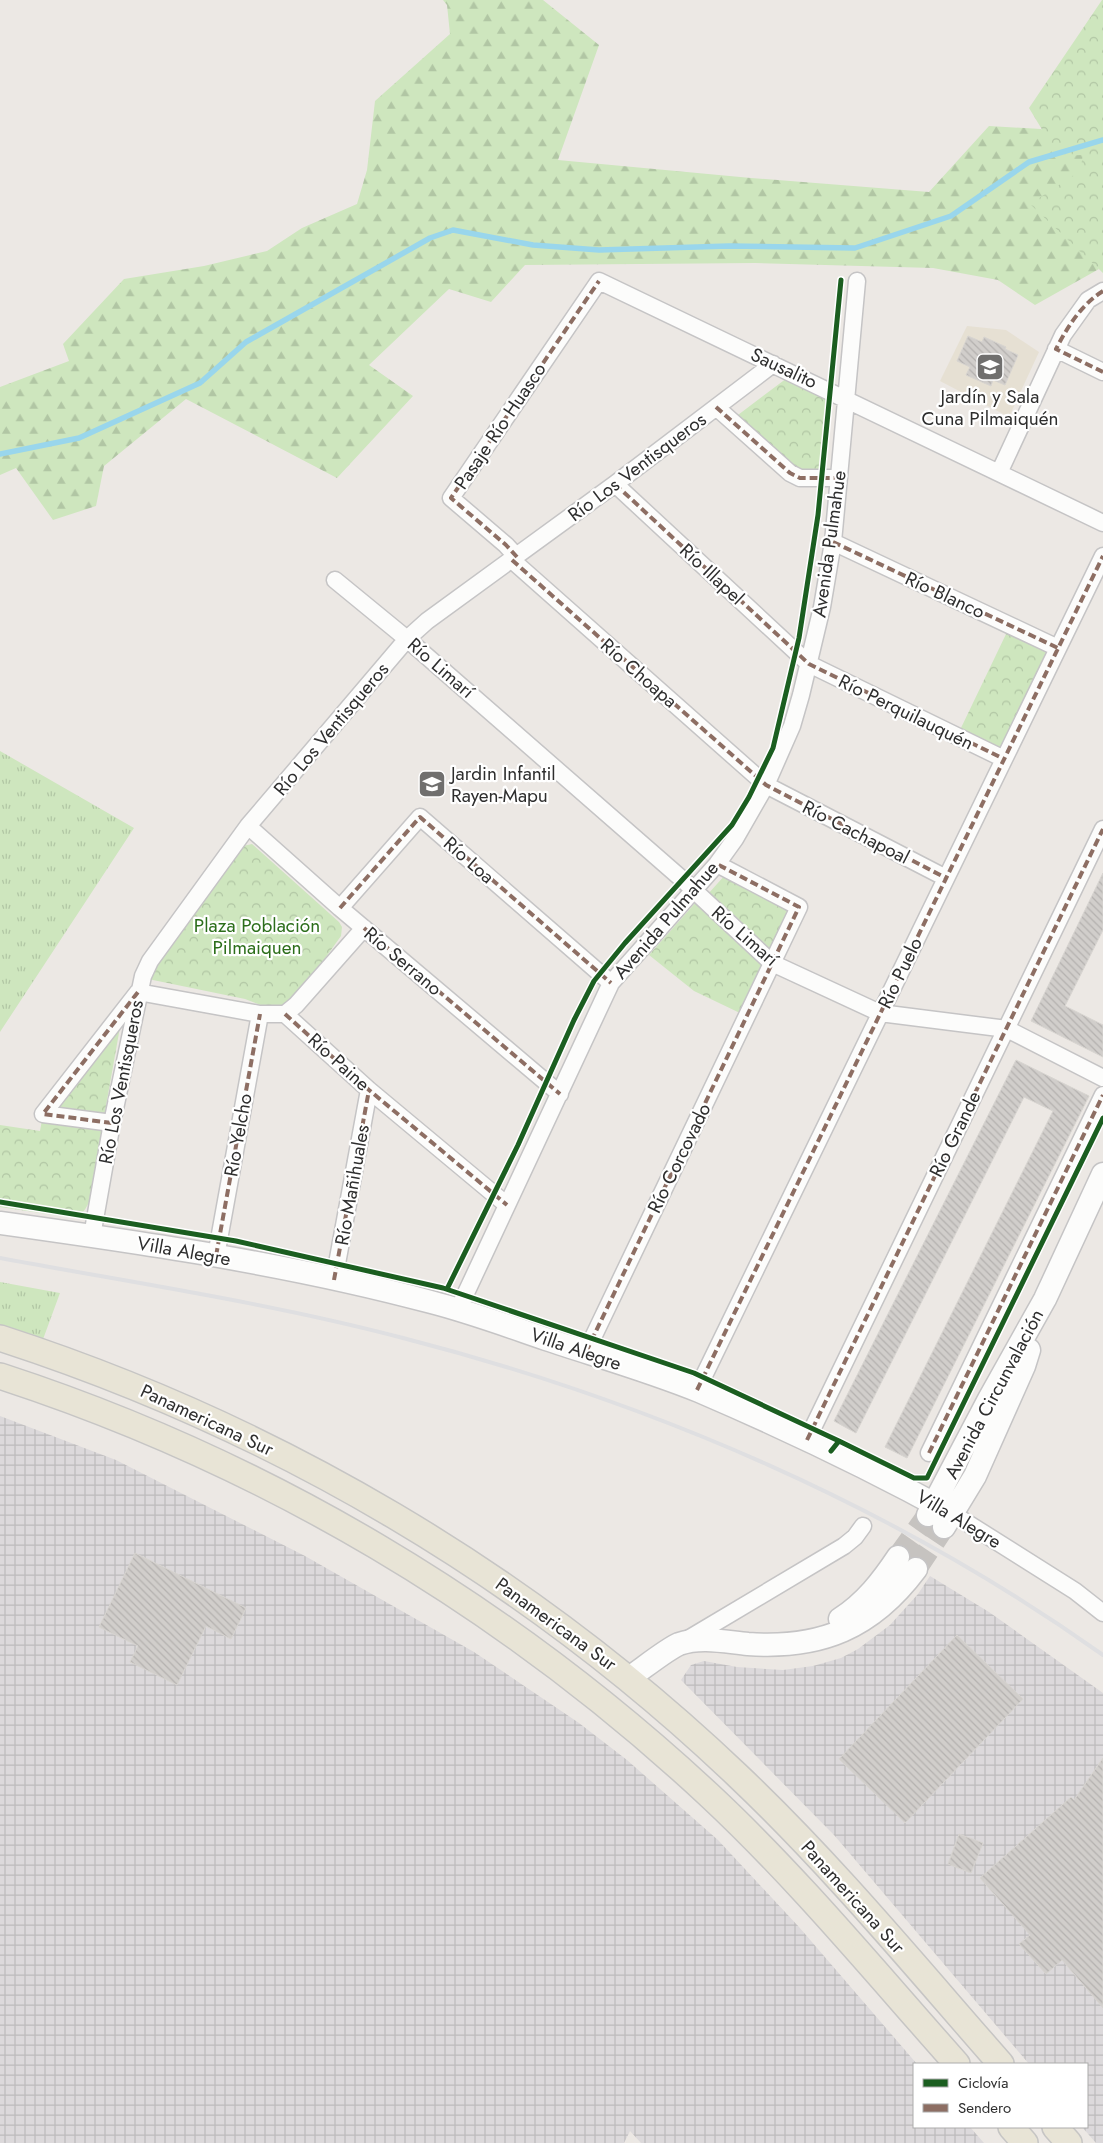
<svg xmlns="http://www.w3.org/2000/svg" width="1103" height="2143" font-family="Jost,sans-serif">
	<style>
		.industrial { fill: url(#industrial-grid) }
		.education { fill: #e6e0d3 }
		.grass { fill: url(#grass-tufts) }
		.forest { fill: url(#forest-firs) }
		.park { fill: url(#park-crowns) }
		.lines { fill: none; stroke-linecap: round; stroke-linejoin: round }
		.stream { stroke: #99d6ec; stroke-width: 5.5 }
		.building { fill: url(#building-back-hatch); stroke: #d7d4d0 }
		.secondary-tunnel { stroke: #c6c3c0; stroke-width: 22; stroke-dasharray: 22 11; stroke-linecap: butt }
		.street-casing { stroke: #c5c4c5; stroke-width: 19 }
		.secondary-casing { stroke: #c5c4c5; stroke-width: 25 }
		.primary-casing { stroke: #c6c5c4; stroke-width: 28 }
		.street { stroke: #fcfcfb; stroke-width: 16 }
		.secondary { stroke: #fcfcfb; stroke-width: 22 }
		.primary { stroke: #e8e4d6; stroke-width: 25 }
		.rail { stroke: #dfdfe1; stroke-width: 4 }
		.quiet { stroke: #8d6e63; stroke-width: 4; stroke-dasharray: 8 4; stroke-linecap: butt }
		.cycleway-casing { stroke: #fff; stroke-width: 8 }
		.cycleway { stroke: #1b5e20; stroke-width: 5 }
		.labels { text-anchor: middle; dominant-baseline: central; stroke-width: 4.5; stroke-linejoin: round; paint-order: stroke }
		.street-label { font-size: 19px; fill: #2e2e2e; stroke: #fff }
		.poi-label { font-size: 19px; fill: #2e2e2e; stroke: #fff }
		.park-label { font-size: 19px; fill: #2c6e1b; stroke: #fff }
	</style>
	<defs>
		<pattern id="industrial-grid" width="8" height="8" patternUnits="userSpaceOnUse" patternTransform="scale(1.25)"><rect width="8" height="8" fill="#dcd9db"/><path d="M0 4h8M4 0v8" fill="none" stroke="#bdbbbc"/></pattern>
		<pattern id="grass-tufts" width="24" height="20" patternUnits="userSpaceOnUse" patternTransform="scale(1.25)"><rect width="24" height="20" fill="#cee6be"/><path d="M3 7l-1-3M5 7V3M7 7l1-3M15 17l-1-3M17 17v-4M19 17l1-3" fill="none" stroke="#b1c6a4"/></pattern>
		<pattern id="forest-firs" width="22" height="20" patternUnits="userSpaceOnUse" patternTransform="scale(1.25)"><rect width="22" height="20" fill="#cee6be"/><path d="M5 1l3.5 6h-7zM16 11l3.5 6h-7z" fill="#b1c6a4"/></pattern>
		<pattern id="park-crowns" width="20" height="18" patternUnits="userSpaceOnUse" patternTransform="scale(1.25)"><rect width="20" height="18" fill="#cee6be"/><path d="M2 6a3 3 0 1 1 6 0M12 15a3 3 0 1 1 6 0" fill="none" stroke="#b1c6a4"/></pattern>
		<pattern id="building-back-hatch" width="6" height="6" patternUnits="userSpaceOnUse" patternTransform="scale(1.25)"><rect width="6" height="6" fill="#d1cecb"/><path d="M-1 5l2 2M0 0l6 6M5-1l2 2" fill="none" stroke="#b4b1af"/></pattern>
	</defs>
	<rect width="100%" height="100%" fill="#ece8e4"/>
	<path class="industrial" d="M0 1416 116 1460 305 1556 474 1652 579 1723 627 1760 718 1840 799 1927 917 2064H914V2127H970L984 2143H641L630 2131 624 2143H0Z
		M930 1576 989 1612 1103 1693V2143H1096L1082 2127H1087V2064H1029L834 1835 681 1680 691 1665 704 1661 737 1667 783 1670 813 1666 841 1658 858 1649 890 1625 918 1594Z"/>
	<path class="education" d="M967 326 1006 330 1039 352 1009 417 940 381Z"/>
	<path class="grass" d="M0 751 134 828 0 1032Z
		M0 1282 60 1293 42 1342 0 1329Z"/>
	<path class="forest" d="M443 0H543L599 45 558 160 751 178 929 192 989 126 1041 129 1065 138 1096 161 1040 205 1099 269 1035 305 998 280 933 268 755 263 525 265 491 302 449 289 369 365 413 396 337 478 186 399 104 466 96 506 53 520 16 468 0 475V387L69 361 63 344 124 279 204 266 267 251 302 228 357 204 367 170 375 101 450 34 447 5Z"/>
	<path class="park" d="M1102 0H1103V273L1030 204 1080 171 1083 155 1058 156 1029 108Z
		M787 378 831 399 826 470 797 469 734 418Z
		M1007 632 1049 653 1003 750 960 730Z
		M252 844 339 922 342 927 341 936 285 1014 245 999 148 979 157 965 149 962 243 846Z
		M726 874 792 907 770 952 708 894Z
		M697 901 766 965 742 1014 694 991 649 955Z
		M122 1016 104 1117 48 1111Z
		M42 1120 102 1127 89 1202C84 1213 80 1217 68 1217L0 1207V1125L40 1131Z"/>
	<g class="lines">
		<path class="stream" d="M0 454 79 438 200 383 246 342 430 238 453 230 533 245 599 250 729 246 855 248 951 216 1029 162 1103 140"/>
	</g>
	<path class="building" d="M968 336 982 342 984 337 1006 347 1005 349 1018 355 1005 385 993 380 991 386 966 375 970 367 957 361Z
		M1103 873V930L1065 1006 1103 1025V1057L1031 1021Z
		M1016 1060 1089 1096 907 1458 885 1447 1053 1111 1024 1097 856 1433 834 1421Z
		M135 1553 246 1608 231 1639 206 1626 177 1685 130 1662 138 1646 99 1627Z
		M957 1635 1023 1699 905 1823 839 1759Z
		M1103 1758V2008L1062 1960 1046 1974 1019 1944 1030 1935 980 1878 1071 1797 1074 1800Z
		M959 1834 983 1843 971 1873 948 1864Z"/>
	<g class="lines">
		<path class="secondary-tunnel" d="M898 1557 928 1515
			M916 1569 944 1527"/>
		<g class="street-casing">
			<path id="street" d="M1056 349 1103 372
				M716 407 790 473 800 478H839
				M999 473 1063 335 1088 300 1103 291
				M615 484 809 664 1004 759
				M833 542 1058 648
				M517 557 506 545 451 498 599 281 1103 523
				M512 560 766 785 946 878
				M335 580 407 639 683 880 772 963 880 1013 1007 1029 1103 1078
				M248 826 340 908 560 1094
				M340 908 420 817 611 983
				M285 1014 296 1005 364 928
				M112 1123 43 1114 138 992 260 1014H285L369 1090 507 1205
				M92 1236 112 1123 143 976 150 961 248 826 407 639 427 621 615 484 773 364
				M216 1256 260 1014
				M334 1280 369 1090
				M458 1310 611 983 717 864 735 839 766 785 792 726 801 695 822 607 833 542 857 281
				M586 1352 799 907 717 864
				M697 1390 1103 556
				M807 1440 1103 829
				M929 1453 1103 1095
				M953 1514 1075 1591 1103 1613
				M688 1639 844 1546 855 1537 863 1526"/>
		</g>
		<g class="secondary-casing">
			<path id="secondary" d="M0 1223C144 1243 290 1264 431 1302 470 1312 508 1326 546 1339 597 1356 650 1371 699 1391 785 1428 871 1469 953 1514
				M928 1515 989 1399 1045 1299 1103 1174
				M944 1527 975 1476 1024 1366 1029 1350
				M840 1619C865 1603 882 1581 898 1557
				M629 1678C641 1670 667 1649 679 1644 701 1636 726 1642 748 1644 821 1649 872 1628 916 1569"/>
		</g>
		<g class="primary-casing">
			<path id="primary" d="M0 1338C275 1427 528 1576 737 1775 832 1865 915 1966 1001 2064
				M0 1376C264 1462 505 1605 709 1795 798 1878 876 1973 957 2064
				M1011 2127 1025 2143
				M1055 2127 1069 2143"/>
		</g>
		<use href="#street" class="street"/>
		<use href="#secondary" class="secondary"/>
		<use href="#primary" class="primary"/>
		<path class="rail" d="M0 1258C134 1283 270 1303 403 1338 652 1402 893 1506 1103 1655"/>
		<path class="quiet" d="M1103 291C1081 305 1068 326 1056 349L1103 372
			M716 407 790 473 800 478H839
			M615 484 809 664 1004 759
			M833 542 1058 648
			M517 557 506 545 451 498 599 281
			M512 560 766 785 946 878
			M340 908 420 817 611 983
			M364 928 560 1094
			M285 1014 369 1090 507 1205
			M112 1123 43 1114 138 992
			M216 1256 260 1014
			M334 1280 369 1090
			M586 1352 799 907 717 864
			M697 1390 1103 556
			M807 1440 1103 829
			M929 1453 1103 1095"/>
		<g class="cycleway-casing">
			<path id="cycleway" d="M0 1202 236 1241 443 1288 694 1373 839 1441
				M447 1289 518 1145 574 1020 594 981 625 943 732 825 749 797 773 748 799 638 818 515 841 280
				M831 1451 839 1441 914 1478H927L1103 1118"/>
		</g>
		<use href="#cycleway" class="cycleway"/>
	</g>
	<defs>
		<g id="school-square" transform="scale(1.4375)"><rect x="-9" y="-9" width="18" height="18" rx="4" fill="#706f6e" stroke="#fff"/><path d="M0-5L7-2L0 1L-7-2ZM-4 1L0 2.5L4 1V4Q0 6-4 4Z" fill="#fff"/></g>
	</defs>
	<g fill-rule="evenodd">
		<use href="#school-square" x="990" y="367"/>
		<use href="#school-square" x="432" y="784"/>
	</g>
	<g class="labels">
		<g class="street-label">
			<text transform="translate(784 368) rotate(25)">Sausalito</text>
			<text transform="translate(500 426) rotate(-56)">Pasaje Río Huasco</text>
			<text transform="translate(637 467) rotate(-37)">Río Los Ventisqueros</text>
			<text transform="translate(829 544) rotate(-82)">Avenida Pulmahue</text>
			<text transform="translate(712 574) rotate(43)">Río Illapel</text>
			<text transform="translate(945 595) rotate(25)">Río Blanco</text>
			<text transform="translate(441 668) rotate(41)">Río Limarí</text>
			<text transform="translate(639 673) rotate(41)">Río Choapa</text>
			<text transform="translate(906 712) rotate(26)">Río Perquilauquén</text>
			<text transform="translate(331 729) rotate(-50)">Río Los Ventisqueros</text>
			<text transform="translate(856 832) rotate(27)">Río Cachapoal</text>
			<text transform="translate(469 860) rotate(41)">Río Loa</text>
			<text transform="translate(666 920) rotate(-49)">Avenida Pulmahue</text>
			<text transform="translate(745 936) rotate(41)">Río Limarí</text>
			<text transform="translate(403 961) rotate(40)">Río Serrano</text>
			<text transform="translate(900 973) rotate(-64)">Río Puelo</text>
			<text transform="translate(339 1062) rotate(42)">Río Paine</text>
			<text transform="translate(121 1082) rotate(-79)">Río Los Ventisqueros</text>
			<text transform="translate(955 1134) rotate(-64)">Río Grande</text>
			<text transform="translate(238 1135) rotate(-80)">Río Yelcho</text>
			<text transform="translate(679 1158) rotate(-64)">Río Corcovado</text>
			<text transform="translate(352 1185) rotate(-80)">Río Mañihuales</text>
			<text transform="translate(184 1251) rotate(10)">Villa Alegre</text>
			<text transform="translate(576 1349) rotate(19)">Villa Alegre</text>
			<text transform="translate(994 1394) rotate(-62)">Avenida Circunvalación</text>
			<text transform="translate(207 1420) rotate(25)">Panamericana Sur</text>
			<text transform="translate(959 1519) rotate(31)">Villa Alegre</text>
			<text transform="translate(556 1624) rotate(36)">Panamericana Sur</text>
			<text transform="translate(853 1897) rotate(48)">Panamericana Sur</text>
		</g>
		<g class="poi-label">
			<text x="990" y="396">Jardín y Sala<tspan x="990" dy="22">Cuna Pilmaiquén</tspan></text>
			<text x="451" y="773" text-anchor="start">Jardin Infantil<tspan x="451" dy="22">Rayen-Mapu</tspan></text>
		</g>
		<g class="park-label">
			<text x="257" y="925">Plaza Población<tspan x="257" dy="22">Pilmaiquen</tspan></text>
		</g>
	</g>
	<rect x="913" y="2063" width="175" height="65" fill="#ffffff" stroke="#ababab"/>
	<rect x="923" y="2079" width="25" height="8" fill="#1b5e20" stroke="#ababab"/>
	<text x="958" y="2088" font-size="15" fill="#2e2e2e">Ciclovía</text>
	<rect x="923" y="2104" width="25" height="8" fill="#8d6e63" stroke="#ababab"/>
	<text x="958" y="2113" font-size="15" fill="#2e2e2e">Sendero</text>
</svg>
